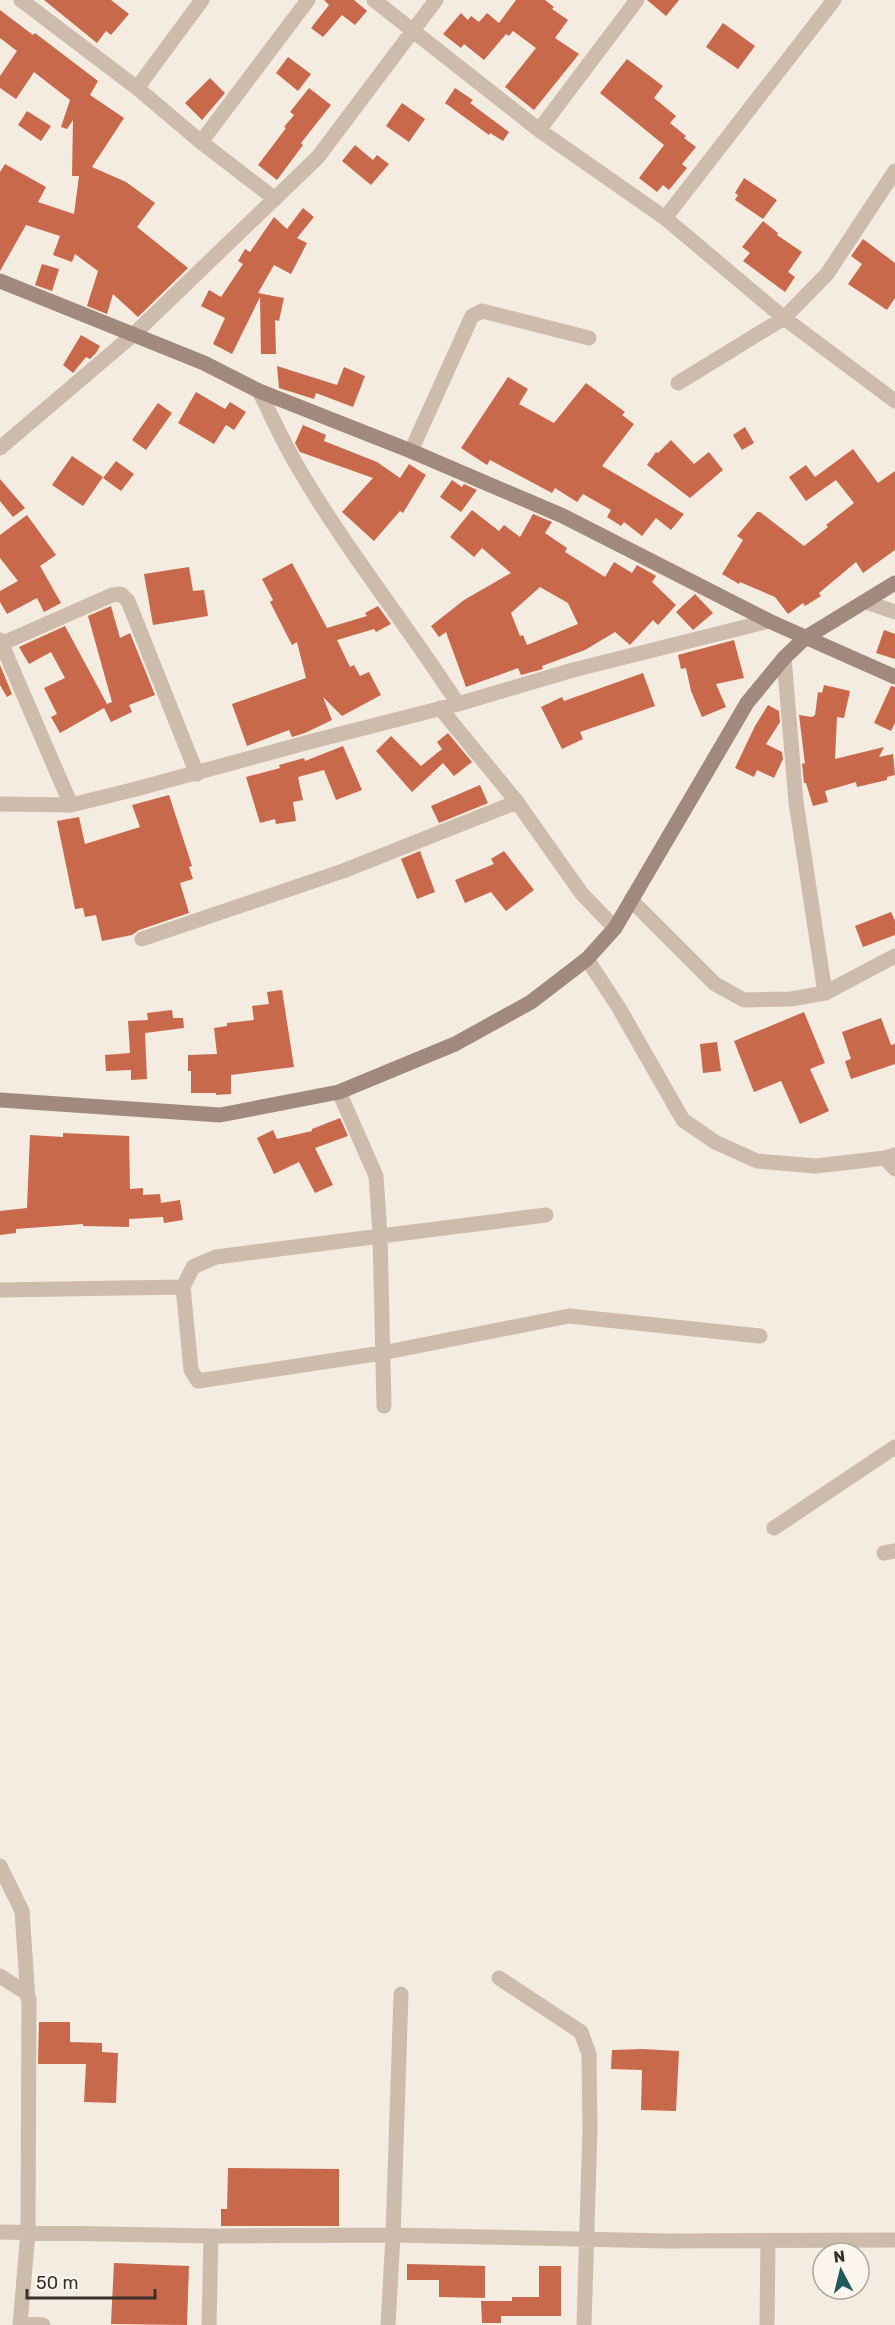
<svg xmlns="http://www.w3.org/2000/svg" width="895" height="2325" font-family="Rubik,sans-serif">
	<style>
		.building { fill: #c8694b; fill-rule: evenodd }
		.lines { fill: none; stroke-linecap: round; stroke-linejoin: round }
		.street { stroke: #cdbbac; stroke-width: 15 }
		.secondary { stroke: #a18a7d; stroke-width: 15 }
	</style>
	<rect width="100%" height="100%" fill="#f4ebe1"/>
	<path class="building" d="M44 0H111L129 14 111 35 106 31 97 43Z
		M324 0H354L367 11 355 25 342 15 323 37 311 28 329 5Z
		M516 0H545L554 7 552 9 568 20 555 38 579 54 534 110 505 87 536 48 513 31 509 36 506 34 484 60 464 44 461 48 443 34 461 13 468 20 471 16 479 22 487 13 499 23Z
		M647 0H679L666 16Z
		M0 10 33 35 35 33 98 81 90 95 124 118 92 167 126 182 155 203 137 227 188 268 138 317 113 294 107 314 87 306 98 271 75 254 72 262 53 255 60 236 26 225 0 271V172L5 164 46 187 38 202 74 214 79 176H72L73 120 67 129 61 127 70 100 34 72 16 99 0 88V76L17 51 0 38Z
		M723 23 755 46 738 69 706 47Z
		M288 57 311 74 298 91 276 73Z
		M627 59 663 86 654 98 676 116 670 123 686 136 684 138 696 147 682 164 687 168 669 190 663 185 657 192 639 178 664 145 600 93Z
		M210 78 225 93 202 120 185 103Z
		M309 88 331 105 301 143 303 145 277 180 258 165 286 128 284 127 294 115 290 112Z
		M455 88 473 100 470 103 509 132 503 141 490 133 489 135 445 103Z
		M402 103 425 119 409 142 386 126Z
		M27 111 51 126 41 141 18 125Z
		M355 145 373 160 377 155 389 164 371 185 342 161Z
		M744 178 777 200 763 219 735 200 738 195 735 193Z
		M303 208 314 217 297 238 307 243 291 274 274 265 258 293 284 298 279 321 275 320 276 354H261L260 297 232 354 213 344 225 318 201 306 209 290 221 297 243 264 238 261 245 249 250 252 274 217 287 229Z
		M763 221 778 233 777 235 802 252 788 272 795 277 785 292 743 261 750 253 742 247Z
		M863 239 895 263V298L887 310 848 284 862 264 851 256Z
		M42 264 59 269 52 291 35 285Z
		M81 335 100 346 96 353 90 359 86 357 73 373 63 365Z
		M277 366 337 385 344 367 365 376 353 407 316 393 314 399 279 388Z
		M508 377 528 389 519 404 554 423 586 383 625 412 622 415 634 424 602 466 684 514 671 530 656 518 642 536 624 522 621 526 607 517 611 510 583 494 577 502 555 488 552 493 490 460 487 465 461 448Z
		M196 392 225 409 230 402 246 412 234 430 226 425 214 444 178 423Z
		M158 403 172 413 146 450 132 440Z
		M303 425 326 435 324 441 377 462 400 478 409 464 426 475 403 513 400 511 374 541 342 512 373 478 300 452 295 443Z
		M745 427 754 443 742 450 733 435Z
		M671 440 694 464 709 452 723 470 690 498 647 465 656 452 658 453Z
		M853 449 878 483 895 471V550L863 573 856 562 819 593 821 596 805 606 803 603 788 614 775 597 740 582 739 584 722 574 743 540 737 536 757 512H760L804 546 828 527 826 525 854 503 836 480 806 501 789 477 806 465 815 477Z
		M72 456 103 477 83 506 52 485Z
		M116 461 134 474 121 491 103 478Z
		M0 479 25 508 13 517 0 501Z
		M452 480 462 487 464 484 477 490 461 512 440 497Z
		M472 510 499 531 504 525 520 537 533 514 552 522 545 533 567 548 565 552 605 577 614 562 632 573 637 565 656 576 652 582 676 605 658 625 653 620 630 645 615 632 585 650 542 666 543 669 521 675 518 668 466 687 446 632 439 637 431 626 464 600 511 573 482 548 474 557 450 537ZM540 587 568 603 578 624 527 645 523 635 520 636 511 613Z
		M27 515 56 555 40 566 61 603 44 612 37 598 7 614 0 602V591L18 581 0 558V535Z
		M292 563 327 628 367 616 365 613 378 606 391 624 376 632 374 629 337 640 350 667 354 665 360 676 369 672 381 695 342 716 323 697 332 720 305 733 292 737 289 730 247 746 232 704 306 678 297 642 292 645 270 602 273 600 262 579Z
		M189 567 193 591 204 590 208 616 153 625 144 574Z
		M695 594 713 613 693 630 676 612Z
		M111 606 120 638 130 633 155 695 129 705 132 712 111 722 104 708 60 733 51 717 57 714 44 688 65 678 51 652 29 664 19 647 65 626 107 704 112 702 88 616Z
		M884 630 895 634V659L876 653Z
		M734 640 744 678 716 684 726 707 702 717 691 691 686 668 681 669 678 655Z
		M0 665 12 694 7 697 0 685Z
		M643 673 655 706 580 732 583 739 562 749 541 707 562 697 564 701Z
		M824 685 850 691 844 718 837 717 835 759 884 747 879 757 893 754 895 775 887 777V780L857 787 856 782 825 791 828 802 813 806 806 783H804L802 763 805 764 799 715 812 717 815 715 818 692 822 693Z
		M891 686 895 687V723L891 731 874 723Z
		M768 705 779 711 780 722 766 744 782 752 783 759 774 778 757 770 754 777 735 768 755 726Z
		M448 733 472 762 454 776 443 763 412 792 376 751 391 736 421 766 442 749 437 742Z
		M343 746 362 790 336 800 324 770 298 777 303 800 293 802 296 821 276 824 275 819 260 823 246 777 280 768 279 765 304 758 305 761Z
		M480 785 488 803 439 823 431 806Z
		M169 795 192 866 189 867 193 879 180 883 189 913 139 930 132 935 102 941 96 915 85 917 83 908 75 909 57 821 79 817 85 844 140 827 132 805Z
		M420 851 435 892 417 899 401 859Z
		M504 851 534 890 506 911 491 892 465 903 455 880 494 864 491 859Z
		M891 912 895 921V935L863 947 855 926Z
		M282 990 294 1067 231 1075V1094L216 1095V1093H191V1071H188V1055L217 1054 214 1028 227 1026V1023L254 1020 252 1006 269 1004 267 992Z
		M172 1010 173 1018H183L184 1028 145 1033 147 1079 131 1080V1070L106 1071 105 1055 130 1053 128 1021 148 1020 147 1013Z
		M804 1012 825 1063 810 1069 829 1111 800 1124 781 1081 754 1092 734 1041Z
		M881 1018 891 1045 895 1044V1064L851 1079 845 1061 851 1059 842 1032Z
		M717 1042 721 1071 703 1073 700 1044Z
		M340 1118 348 1136 315 1148 333 1185 315 1193 299 1162 274 1174 257 1138 273 1130 277 1139 312 1131V1129Z
		M63 1133 129 1136 130 1189 143 1188V1195L160 1194 161 1203 180 1200 183 1220 164 1223 163 1217 129 1219V1227L83 1226V1224L16 1229V1233L0 1235V1211L27 1208 30 1135 63 1137Z
		M39 2022H70V2042L102 2043V2052L118 2053 116 2103 84 2102 86 2064H38Z
		M643 2049 679 2051 676 2111 641 2110 642 2070 611 2069 612 2050Z
		M228 2168 339 2169V2226H221V2209H227Z
		M114 2263 189 2266 187 2325 111 2324Z
		M407 2264 485 2266V2298L439 2297V2280H407Z
		M539 2266H561V2316H501V2323H482L481 2301H512V2297H539Z"/>
	<g class="lines">
		<path class="street" d="M21 0 137 88 201 142 275 199
			M374 0 539 130 665 218 784 318 895 401
			M137 88 202 0
			M539 130 637 0
			M201 142 308 0
			M665 218 834 0
			M678 383 784 318 827 274 895 171
			M259 391C272 417 284 444 299 469 347 551 407 625 458 704
			M0 448 134 334 318 157 436 0
			M411 451 472 316 482 311 589 338
			M866 602 895 612
			M0 640 71 805
			M1 644 112 595 121 594 128 601 197 774
			M784 658 796 802 825 993
			M440 708 517 802 582 894 615 928
			M0 804 71 805 136 789 309 742 458 704 573 670 769 621
			M631 900 715 984 744 1000 791 999 825 993 895 956
			M142 939 343 871 517 802
			M587 959 619 1008 683 1120 715 1142 757 1161 816 1166 885 1158 895 1155
			M339 1092 376 1176 380 1234 384 1406
			M885 1158 895 1169
			M183 1287 191 1370 198 1381 382 1353 569 1316 760 1336
			M0 1290 183 1287 193 1267 216 1257 546 1215
			M774 1528 895 1447
			M884 1553 895 1551
			M0 1866 22 1911 28 1999
			M0 1976 25 1992 29 1999 28 2232 20 2325
			M499 1978 581 2032 589 2054 590 2129 584 2325
			M0 2232 211 2236 393 2235 667 2241 895 2240
			M21 2323 43 2325
			M209 2325 211 2236
			M388 2325 393 2235 401 1994
			M767 2325 768 2241"/>
		<path class="secondary" d="M0 281 204 363 259 391 411 451 563 516 769 621 895 677
			M0 1100 220 1115 339 1092 455 1044 531 1002 587 959 615 928 747 703 784 658 805 638 895 583"/>
	</g>
	<g transform="translate(841 2271) rotate(353)"><circle r="28" fill="#fbf5ee" stroke="#aea6a0" stroke-width="1.5"/>
	<path d="M0-4.5L10 22L0 15L-10 22Z" fill="#1f5a5e"/>
	<text y="-9" font-size="16" font-weight="bold" text-anchor="middle" fill="#3b302b">N</text>
	</g>
	<path d="M27 2289v9h128v-9" fill="none" stroke="#3b302b" stroke-width="3"/>
	<text x="36" y="2289" font-size="18" fill="#3b302b" stroke="#fbf5ee" stroke-width="4.5" paint-order="stroke">50 m</text>
</svg>
